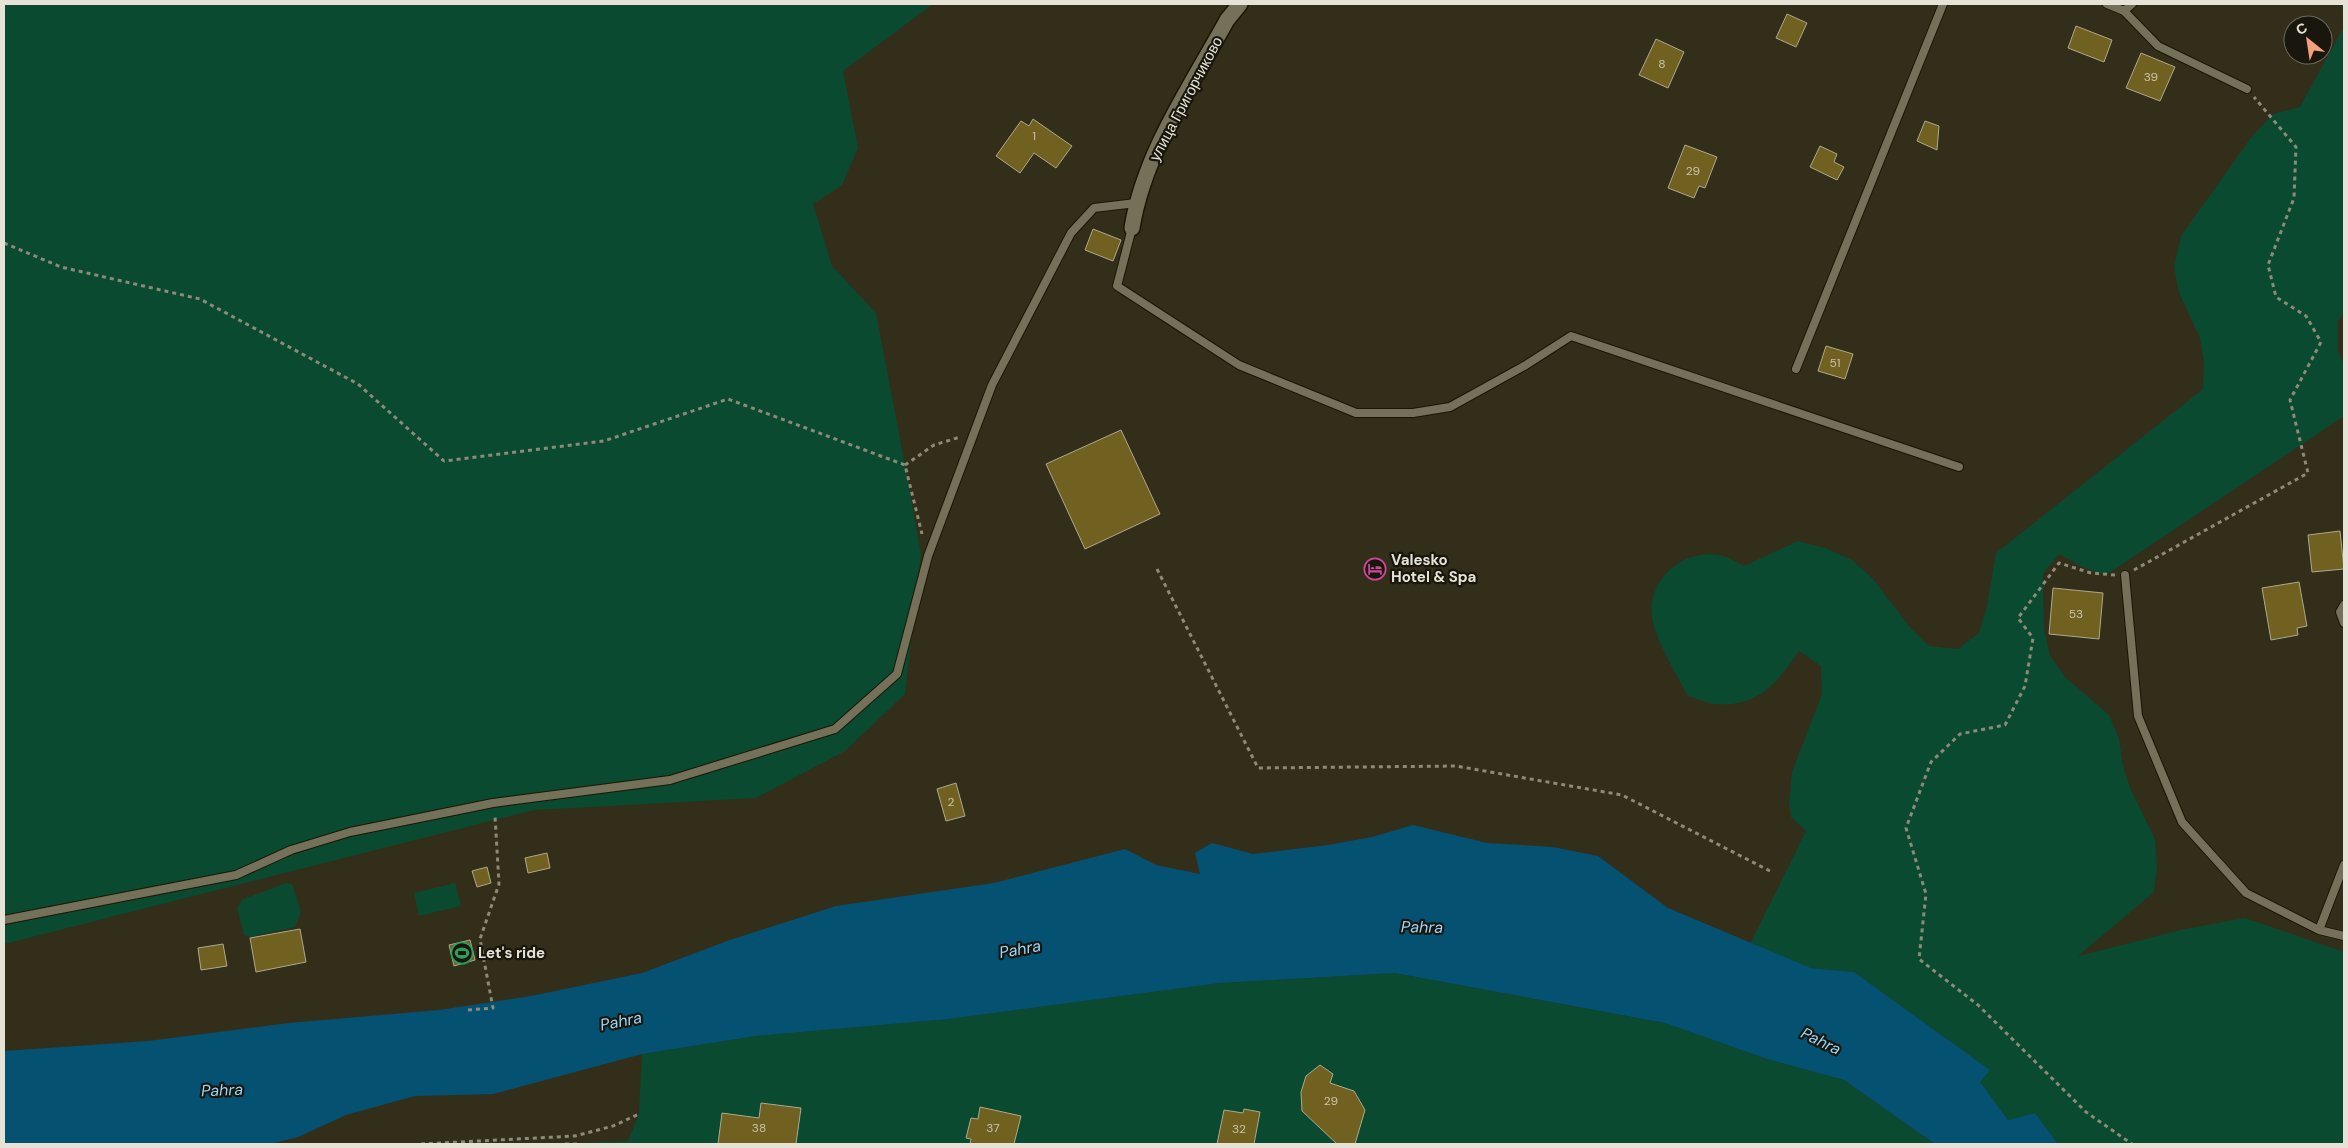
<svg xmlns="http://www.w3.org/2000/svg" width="2348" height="1148" font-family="'DM Sans',sans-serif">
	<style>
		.green { fill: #094a31 }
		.water { fill: #055172 }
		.building { fill: #716121; stroke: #aea890 }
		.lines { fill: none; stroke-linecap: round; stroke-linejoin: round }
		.lane-casing { stroke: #1b1603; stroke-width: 10 }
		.street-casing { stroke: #1b1603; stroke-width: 18 }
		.path { stroke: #8e8a79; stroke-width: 3; stroke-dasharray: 4 4; stroke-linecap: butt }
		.lane { stroke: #757059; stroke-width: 8 }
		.street { stroke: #757059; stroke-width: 15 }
		.labels { text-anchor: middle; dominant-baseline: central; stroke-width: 4.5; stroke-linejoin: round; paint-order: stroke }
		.number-label { font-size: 12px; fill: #c9c2a9 }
		.street-label { font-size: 15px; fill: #e6e3d6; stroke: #18160d }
		.poi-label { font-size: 15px; font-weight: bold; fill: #e6e3d6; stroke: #18160d; text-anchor: start }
		.water-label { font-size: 16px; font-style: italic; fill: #98d6fb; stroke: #18160d }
	</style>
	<rect width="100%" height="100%" fill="#332e19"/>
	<path class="green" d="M4 4H933L843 71 858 148 842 185 813 204 832 266 876 313 905 465 921 554 905 694 845 751 756 798 534 810 4 944Z
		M2342 4H2344V313L2338 322V350L2344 365V416L2106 575 2082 567 2059 554 2043 574 2044 629 2050 656 2066 678 2109 715 2119 739 2123 766 2131 790 2155 839 2157 867 2154 892 2078 956 2185 929 2245 918 2344 952V1144H2058L2035 1113 2008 1120 1979 1082 1990 1070 1854 972 1811 968 1750 944 1806 831 1791 817 1789 803 1792 772 1822 694 1821 666 1799 651C1777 683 1758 708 1714 704 1706 703 1696 698 1688 696 1677 676 1658 644 1653 622 1644 583 1680 549 1719 555 1727 556 1736 562 1744 566L1798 541 1825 548 1852 560 1873 579 1909 626 1929 646 1958 649 1979 633 1987 606 1996 553 2203 389 2204 363 2200 338 2179 293 2174 267 2181 236 2250 139 2273 114 2300 107 2344 27Z
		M286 883 292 884 301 912 295 927 250 937 244 935 237 908 243 899Z
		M455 883 461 906 419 916 414 893Z
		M1395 973 1665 1023 1767 1059 1844 1080 1935 1144H558L628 1141 639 1114 642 1054 756 1036 949 1019 1220 983Z"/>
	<path class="water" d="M1413 825 1487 843 1553 847 1598 856 1668 908 1811 968 1854 972 1990 1070 1980 1082 2008 1120 2035 1113 2058 1144H1935L1844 1080 1767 1059 1665 1023 1395 973 1220 983 949 1019 756 1036 642 1054 493 1094 415 1096 346 1115 298 1137 270 1144H4V1051L148 1041 289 1023 439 1010 531 996 642 973 727 941 836 906 994 883 1125 849 1156 865 1200 874 1195 853 1212 843 1253 854 1328 845 1372 837Z"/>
	<path class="building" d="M1787 14 1807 23 1796 47 1776 38Z
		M2076 26 2112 40 2104 62 2068 48Z
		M1656 39 1684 52 1668 88 1639 75Z
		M2141 53 2175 67 2160 101 2126 88Z
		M1033 119 1072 146 1056 168 1034 153 1020 173 996 156 1021 121 1029 126Z
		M1925 121 1939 126 1937 150 1917 141Z
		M1685 145 1717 157 1705 188 1699 186 1694 198 1668 188Z
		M1820 146 1837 154 1834 162 1844 167 1837 180 1810 167Z
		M1093 229 1121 240 1113 261 1085 250Z
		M1826 346 1853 354 1845 379 1818 371Z
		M1121 430 1160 514 1085 549 1046 464Z
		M2340 531 2344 569 2312 572 2308 535Z
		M2299 582 2307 626 2297 628 2298 635 2271 640 2262 588Z
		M2053 588 2103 593 2099 639 2049 634Z
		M956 783 965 816 946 821 937 789Z
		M547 853 550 868 528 873 525 858Z
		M487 867 491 883 477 887 472 871Z
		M300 929 306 962 256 972 250 938Z
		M470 940 475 960 454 966 449 945Z
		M223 944 227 966 201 970 198 948Z
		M1320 1065 1333 1074 1330 1083 1354 1091 1365 1110 1355 1144H1337L1302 1111 1301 1092 1306 1076Z
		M761 1103 801 1108 796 1144H718L722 1113 759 1118Z
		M980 1107 1021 1116 1014 1144H970L971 1139 966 1138 971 1118 978 1119Z
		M1244 1109 1260 1112 1254 1144H1217L1224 1110 1243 1113Z"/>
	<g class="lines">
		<g class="lane-casing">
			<path id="lane" d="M2107 4 2124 11 2132 4
				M2124 11 2158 46 2247 89
				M1132 228 1117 286 1239 365 1356 413H1413L1450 407 1526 365 1571 336 1959 467
				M1796 369 1943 4
				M2125 575 2138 716 2182 822 2246 893 2319 930 2344 936
				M2344 605 2340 612 2344 623
				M4 920 236 875 291 850 350 832 493 803 670 780 835 729 897 674 928 556 992 385 1071 233 1094 208 1136 203
				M2319 930 2344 865"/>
		</g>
		<g class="street-casing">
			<path id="street" d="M1132 228C1144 153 1191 86 1227 20L1240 4"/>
		</g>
		<path class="path" d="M4 243 61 267 200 299 358 384 444 461 604 441 728 399 905 465 922 534
			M905 465 934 445 960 437
			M1157 569 1258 768 1456 766 1622 795 1770 871
			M2134 570 2308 473 2290 400 2321 342 2306 316 2276 297 2268 265 2294 198 2296 147 2254 97
			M2115 575 2091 573 2059 563 2018 618 2033 638 2025 686 2005 725 1960 734 1931 762 1906 828 1926 894 1919 959 1978 1005 2086 1112 2132 1144
			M468 1010 493 1008 480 939 499 884 495 816
			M421 1144 575 1136 613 1126 639 1114
			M565 1144H580"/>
		<use href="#lane" class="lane"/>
		<use href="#street" class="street"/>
	</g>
	<defs>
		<g id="hotel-ring" transform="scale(1.125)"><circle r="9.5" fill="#18160d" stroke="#d1479c" stroke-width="1.5"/><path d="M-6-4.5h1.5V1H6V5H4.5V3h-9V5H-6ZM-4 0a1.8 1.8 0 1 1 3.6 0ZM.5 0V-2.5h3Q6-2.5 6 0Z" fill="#d1479c"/></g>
		<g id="stadium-ring" transform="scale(1.125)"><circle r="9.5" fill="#18160d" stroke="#2e9e5b" stroke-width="1.5"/><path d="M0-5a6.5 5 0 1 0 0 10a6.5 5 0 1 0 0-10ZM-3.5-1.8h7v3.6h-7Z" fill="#2e9e5b"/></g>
	</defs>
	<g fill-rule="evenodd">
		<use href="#hotel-ring" x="1375" y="569"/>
		<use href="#stadium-ring" x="462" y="953"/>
	</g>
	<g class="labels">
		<g class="number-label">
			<text x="1662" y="64">8</text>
			<text x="2151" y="77">39</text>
			<text x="1034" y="136">1</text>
			<text x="1693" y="171">29</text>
			<text x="1835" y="363">51</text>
			<text x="2076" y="614">53</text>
			<text x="951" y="802">2</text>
			<text x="1331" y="1101">29</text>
			<text x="759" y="1128">38</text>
			<text x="993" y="1128">37</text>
			<text x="1239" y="1129">32</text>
		</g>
		<g class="street-label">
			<text transform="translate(1186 99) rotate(-62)">улица Григорчиково</text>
		</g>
		<g class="poi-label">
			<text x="1391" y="560">Valesko<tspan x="1391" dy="17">Hotel &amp; Spa</tspan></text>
			<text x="478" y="953">Let's ride</text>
		</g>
		<g class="water-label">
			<text transform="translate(1422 927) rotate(1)">Pahra</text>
			<text transform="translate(1020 949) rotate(-10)">Pahra</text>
			<text transform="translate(621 1021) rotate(-11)">Pahra</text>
			<text transform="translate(1821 1041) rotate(26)">Pahra</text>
			<text transform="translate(222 1090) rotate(-2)">Pahra</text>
		</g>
	</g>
	<rect width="2348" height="1148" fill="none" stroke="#e6e3d6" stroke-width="10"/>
	<g transform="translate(2308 40) rotate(330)"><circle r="24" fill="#18160d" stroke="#6a685d"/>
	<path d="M0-4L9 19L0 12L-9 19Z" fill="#f1a17b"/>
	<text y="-8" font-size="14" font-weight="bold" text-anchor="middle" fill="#e6e3d6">С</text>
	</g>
</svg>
